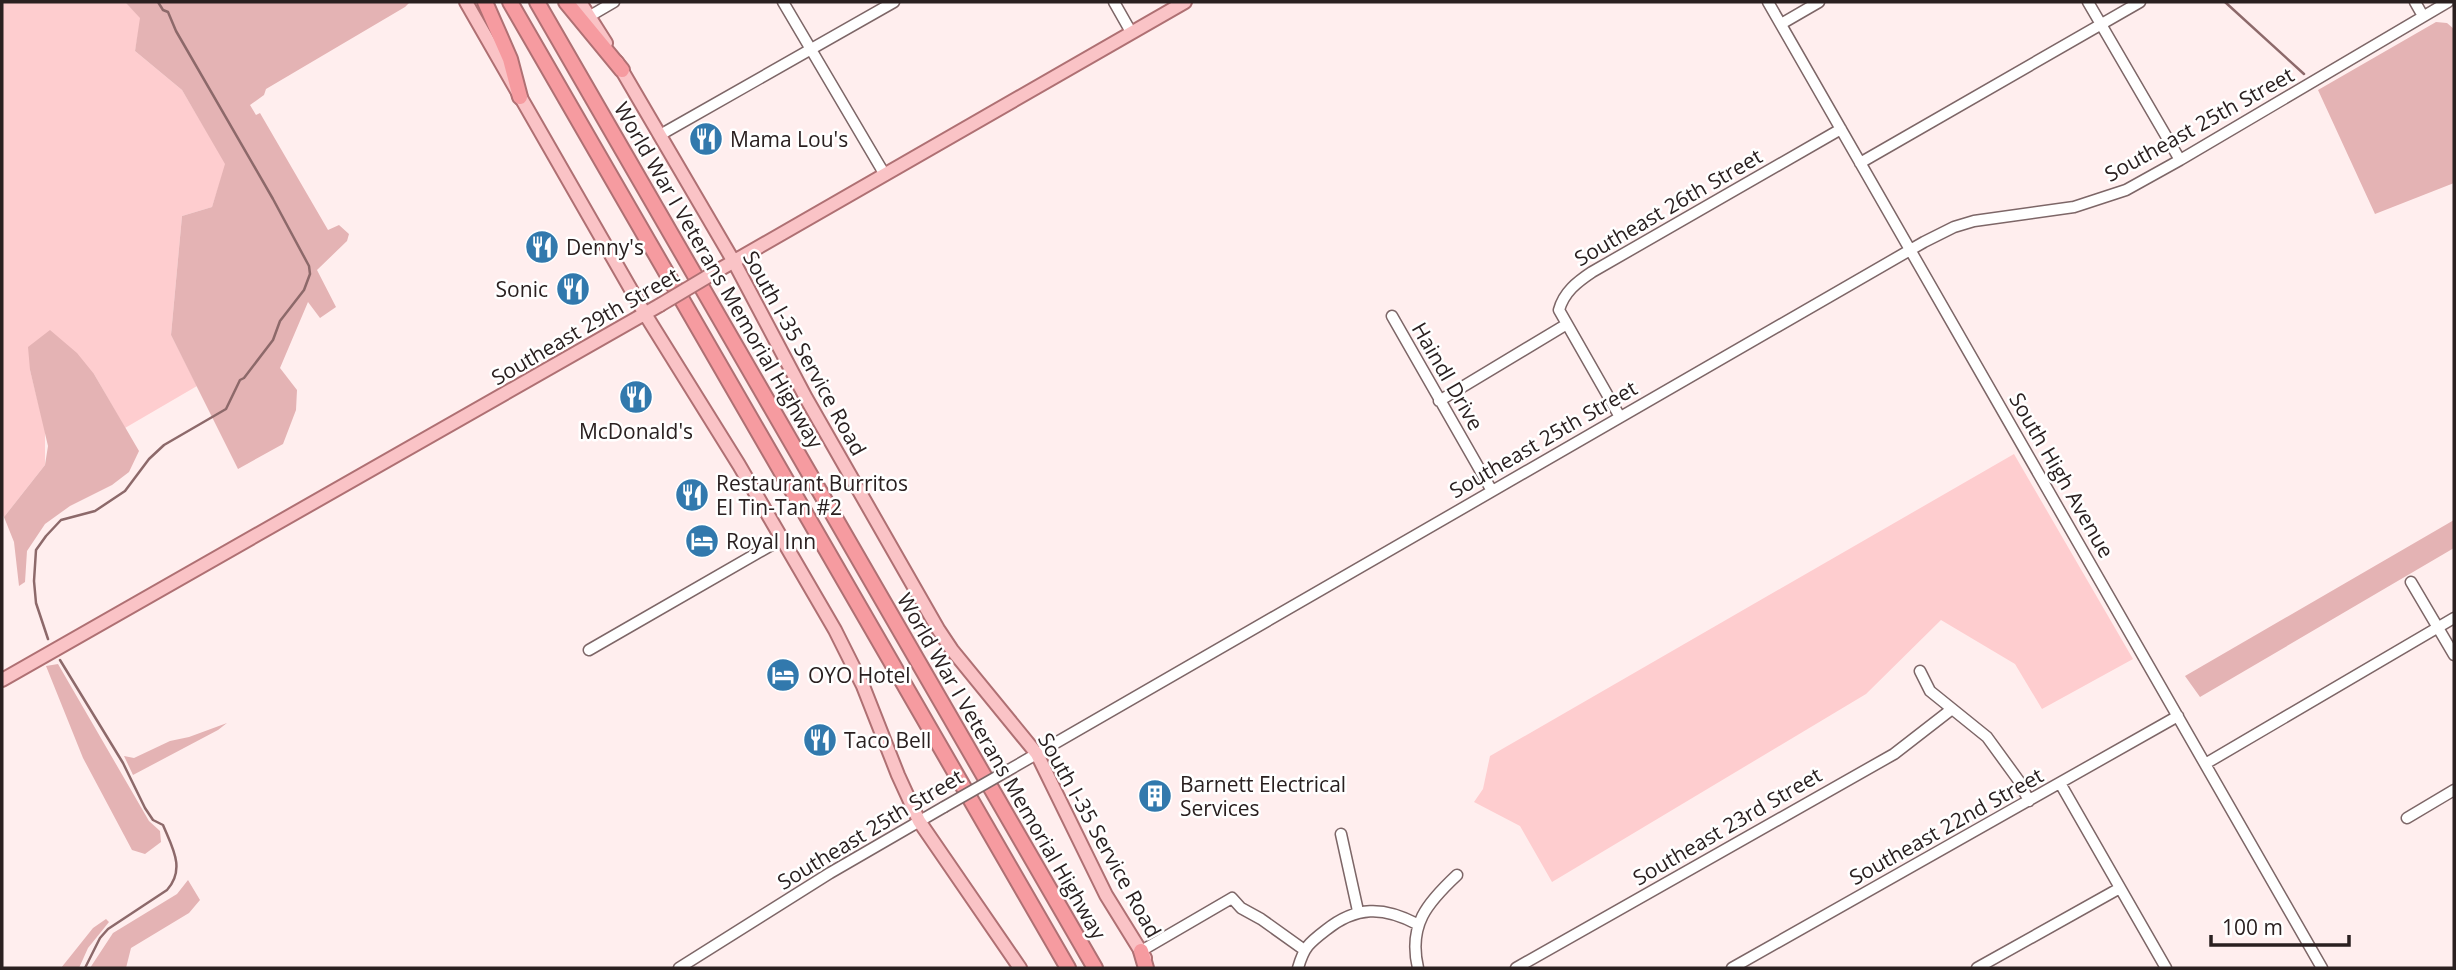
<svg xmlns="http://www.w3.org/2000/svg" width="2456" height="970" font-family="'Open Sans',sans-serif">
	<style>
		.green { fill: #fecdcf }
		.forest { fill: #e4b3b4 }
		.lines { fill: none; stroke-linecap: round; stroke-linejoin: round }
		.stream { stroke: #8d696a; stroke-width: 2.5 }
		.minor-casing { stroke: #7d6667; stroke-width: 13 }
		.major-casing { stroke: #af7073; stroke-width: 16 }
		.highway-casing { stroke: #af7073; stroke-width: 18 }
		.minor { stroke: #fff; stroke-width: 10 }
		.major { stroke: #fac3c6; stroke-width: 12 }
		.highway { stroke: #f69ba0; stroke-width: 14 }
		.minor-bridge-casing { stroke: #7d6667; stroke-width: 13; stroke-linecap: butt }
		.major-bridge-casing { stroke: #af7073; stroke-width: 16; stroke-linecap: butt }
		.minor-bridge { stroke: #fff; stroke-width: 10 }
		.major-bridge { stroke: #fac3c6; stroke-width: 12 }
		.labels { text-anchor: middle; dominant-baseline: central; stroke-width: 5; stroke-linejoin: round; paint-order: stroke }
		.street-label { font-size: 21px; fill: #2a2020; stroke: #fff }
		.poi-label { font-size: 21px; fill: #2a2020; stroke: #fff; text-anchor: start }
	</style>
	<rect width="100%" height="100%" fill="#fee"/>
	<path class="green" d="M2 2H125L141 18 135 51 182 90 226 164 212 207 182 216 171 335 197 386 125 428 94 374 30 370 45 430V465L4 517 2 514Z
		M2014 454 2133 659 2042 709 2015 664 1941 620 1866 694 1552 882 1520 826 1474 802 1483 789 1490 756Z"/>
	<path class="forest" d="M125 2H410L405 7 266 89 264 95 250 105 256 115 260 113 328 230 339 225 349 234 347 241 317 270 336 307 320 318 308 302 280 368 297 390 296 410 283 444 238 469 171 335 182 216 212 207 225 164 182 90 135 51 140 18Z
		M2436 22 2447 23 2454 29V183L2375 214 2318 90Z
		M50 330 77 353 94 374 139 451 129 472 112 485 70 506 45 524 27 551 25 582 19 586 14 542 4 517 45 465 48 446 30 370 28 347Z
		M2454 520V548L2200 697 2185 676Z
		M58 664 149 821 160 831 161 842 145 854 132 850 83 758 46 666Z
		M227 723 218 730 133 775 124 756 134 758 170 741 189 737Z
		M188 880 200 900 189 913 131 948 126 968H90L113 933 177 894Z
		M106 919 109 922 88 948 79 968H61L93 928Z"/>
	<g class="lines">
		<path class="stream" d="M2225 2 2304 74
			M48 639 36 603 34 581 36 550 46 536 61 520 95 511 125 491 149 459 164 445 226 409 240 380 244 378 273 340 280 321 304 290 310 274 309 266 273 199 176 31 168 12 163 10 158 2
			M60 660 123 763 145 808 153 820 163 825C172 847 186 869 167 890L108 929 100 938 85 968"/>
		<g class="minor-casing">
			<path id="minor" d="M783 2 885 175
				M1114 2 1131 32
				M1768 2 2322 968
				M2088 2 2180 160
				M2415 2 2423 16
				M590 16 614 2
				M1781 24 1819 2
				M660 135 894 2
				M1860 163 2140 2
				M1392 316 1492 491
				M1567 324 1620 417
				M1439 401 1567 324 1559 310C1564 292 1577 282 1592 272L1841 129
				M2411 582 2454 655
				M589 650 782 539
				M1920 671 1930 691 1987 737 2019 781 2029 801
				M2205 764 2454 618
				M1007 771 1924 242 1954 227 1974 221 2074 207 2126 190 2180 160 2448 2
				M2060 783 2166 968
				M2407 818 2454 790
				M1341 834 1358 911
				M1141 951 1232 898 1241 908 1261 919 1303 949
				M679 968 830 873 944 807
				M1298 968C1304 947 1309 943 1326 930 1356 906 1383 906 1417 924
				M1418 968C1408 925 1427 903 1457 875
				M1516 968 1894 754 1952 709
				M1732 968 2178 716
				M1977 968 2120 888"/>
		</g>
		<g class="major-casing">
			<path id="major" d="M466 2 645 314 739 465 835 630 863 686 898 775 919 821 1020 968
				M580 2 606 43
				M617 62 734 262 806 398 938 629 952 650 1037 754 1106 895 1145 958
				M717 271 1185 2
				M2 680 660 305"/>
		</g>
		<g class="highway-casing">
			<path id="highway" d="M485 2 510 59 520 97
				M510 2 1068 968
				M537 2 1095 968
				M566 2 622 70
				M1141 951 1146 968"/>
		</g>
		<use href="#minor" class="minor"/>
		<use href="#major" class="major"/>
		<use href="#highway" class="highway"/>
		<g class="minor-bridge-casing">
			<path id="minor-bridge" d="M944 807 1007 771"/>
		</g>
		<g class="major-bridge-casing">
			<path id="major-bridge" d="M660 305 717 271"/>
		</g>
		<use href="#minor-bridge" class="minor-bridge"/>
		<use href="#major-bridge" class="major-bridge"/>
	</g>
	<defs>
		<g id="restaurant-disc" transform="scale(1.75)"><circle r="9.5" fill="#3279ad" stroke="#fff"/><path d="M-5-6h1v4h1v-4h1v4h1v-4h1v5L-1.5 .5V6h-2V.5L-5-1ZM5-6V6H3V1.5H1.5Q1.5-4 5-6Z" fill="#fff"/></g>
		<g id="hotel-disc" transform="scale(1.75)"><circle r="9.5" fill="#3279ad" stroke="#fff"/><path d="M-6-4.5h1.5V1H6V5H4.5V3h-9V5H-6ZM-4 0a1.8 1.8 0 1 1 3.6 0ZM.5 0V-2.5h3Q6-2.5 6 0Z" fill="#fff"/></g>
		<g id="building-disc" transform="scale(1.75)"><circle r="9.5" fill="#3279ad" stroke="#fff"/><path d="M-4-6H4V6H1V3H-1V6H-4ZM-2.5-4.3h1.7v1.8h-1.7ZM.8-4.3h1.7v1.8H.8ZM-2.5-1h1.7V.8h-1.7ZM.8-1h1.7V.8H.8Z" fill="#fff"/></g>
	</defs>
	<g fill-rule="evenodd">
		<use href="#restaurant-disc" x="706" y="139"/>
		<use href="#restaurant-disc" x="542" y="247"/>
		<use href="#restaurant-disc" x="573" y="289"/>
		<use href="#restaurant-disc" x="636" y="397"/>
		<use href="#restaurant-disc" x="692" y="495"/>
		<use href="#hotel-disc" x="702" y="541"/>
		<use href="#hotel-disc" x="783" y="675"/>
		<use href="#restaurant-disc" x="820" y="740"/>
		<use href="#building-disc" x="1155" y="796"/>
	</g>
	<g class="labels">
		<g class="street-label">
			<text transform="translate(2199 124) rotate(-29)">Southeast 25th Street</text>
			<text transform="translate(1668 207) rotate(-30)">Southeast 26th Street</text>
			<text transform="translate(719 275) rotate(60)">World War I Veterans Memorial Highway</text>
			<text transform="translate(585 326) rotate(-30)">Southeast 29th Street</text>
			<text transform="translate(805 353) rotate(61)">South I-35 Service Road</text>
			<text transform="translate(1448 376) rotate(60)">Haindl Drive</text>
			<text transform="translate(1543 439) rotate(-30)">Southeast 25th Street</text>
			<text transform="translate(2062 475) rotate(60)">South High Avenue</text>
			<text transform="translate(1002 766) rotate(60)">World War I Veterans Memorial Highway</text>
			<text transform="translate(1727 826) rotate(-30)">Southeast 23rd Street</text>
			<text transform="translate(1946 826) rotate(-29)">Southeast 22nd Street</text>
			<text transform="translate(870 829) rotate(-31)">Southeast 25th Street</text>
			<text transform="translate(1100 835) rotate(61)">South I-35 Service Road</text>
		</g>
		<g class="poi-label">
			<text x="730" y="139">Mama Lou's</text>
			<text x="566" y="247">Denny's</text>
			<text x="548" y="289" text-anchor="end">Sonic</text>
			<text x="636" y="431" text-anchor="middle">McDonald's</text>
			<text x="716" y="483">Restaurant Burritos<tspan x="716" dy="24">El Tin-Tan #2</tspan></text>
			<text x="726" y="541">Royal Inn</text>
			<text x="808" y="675">OYO Hotel</text>
			<text x="844" y="740">Taco Bell</text>
			<text x="1180" y="784">Barnett Electrical<tspan x="1180" dy="24">Services</tspan></text>
		</g>
	</g>
	<rect width="2456" height="970" fill="none" stroke="#2a2020" stroke-width="7"/>
	<path d="M2211 935v10h138v-10" fill="none" stroke="#2a2020" stroke-width="3.5"/>
	<text x="2222" y="935" font-size="21" fill="#2a2020" stroke="#ffffff" stroke-width="5" paint-order="stroke">100 m</text>
</svg>
